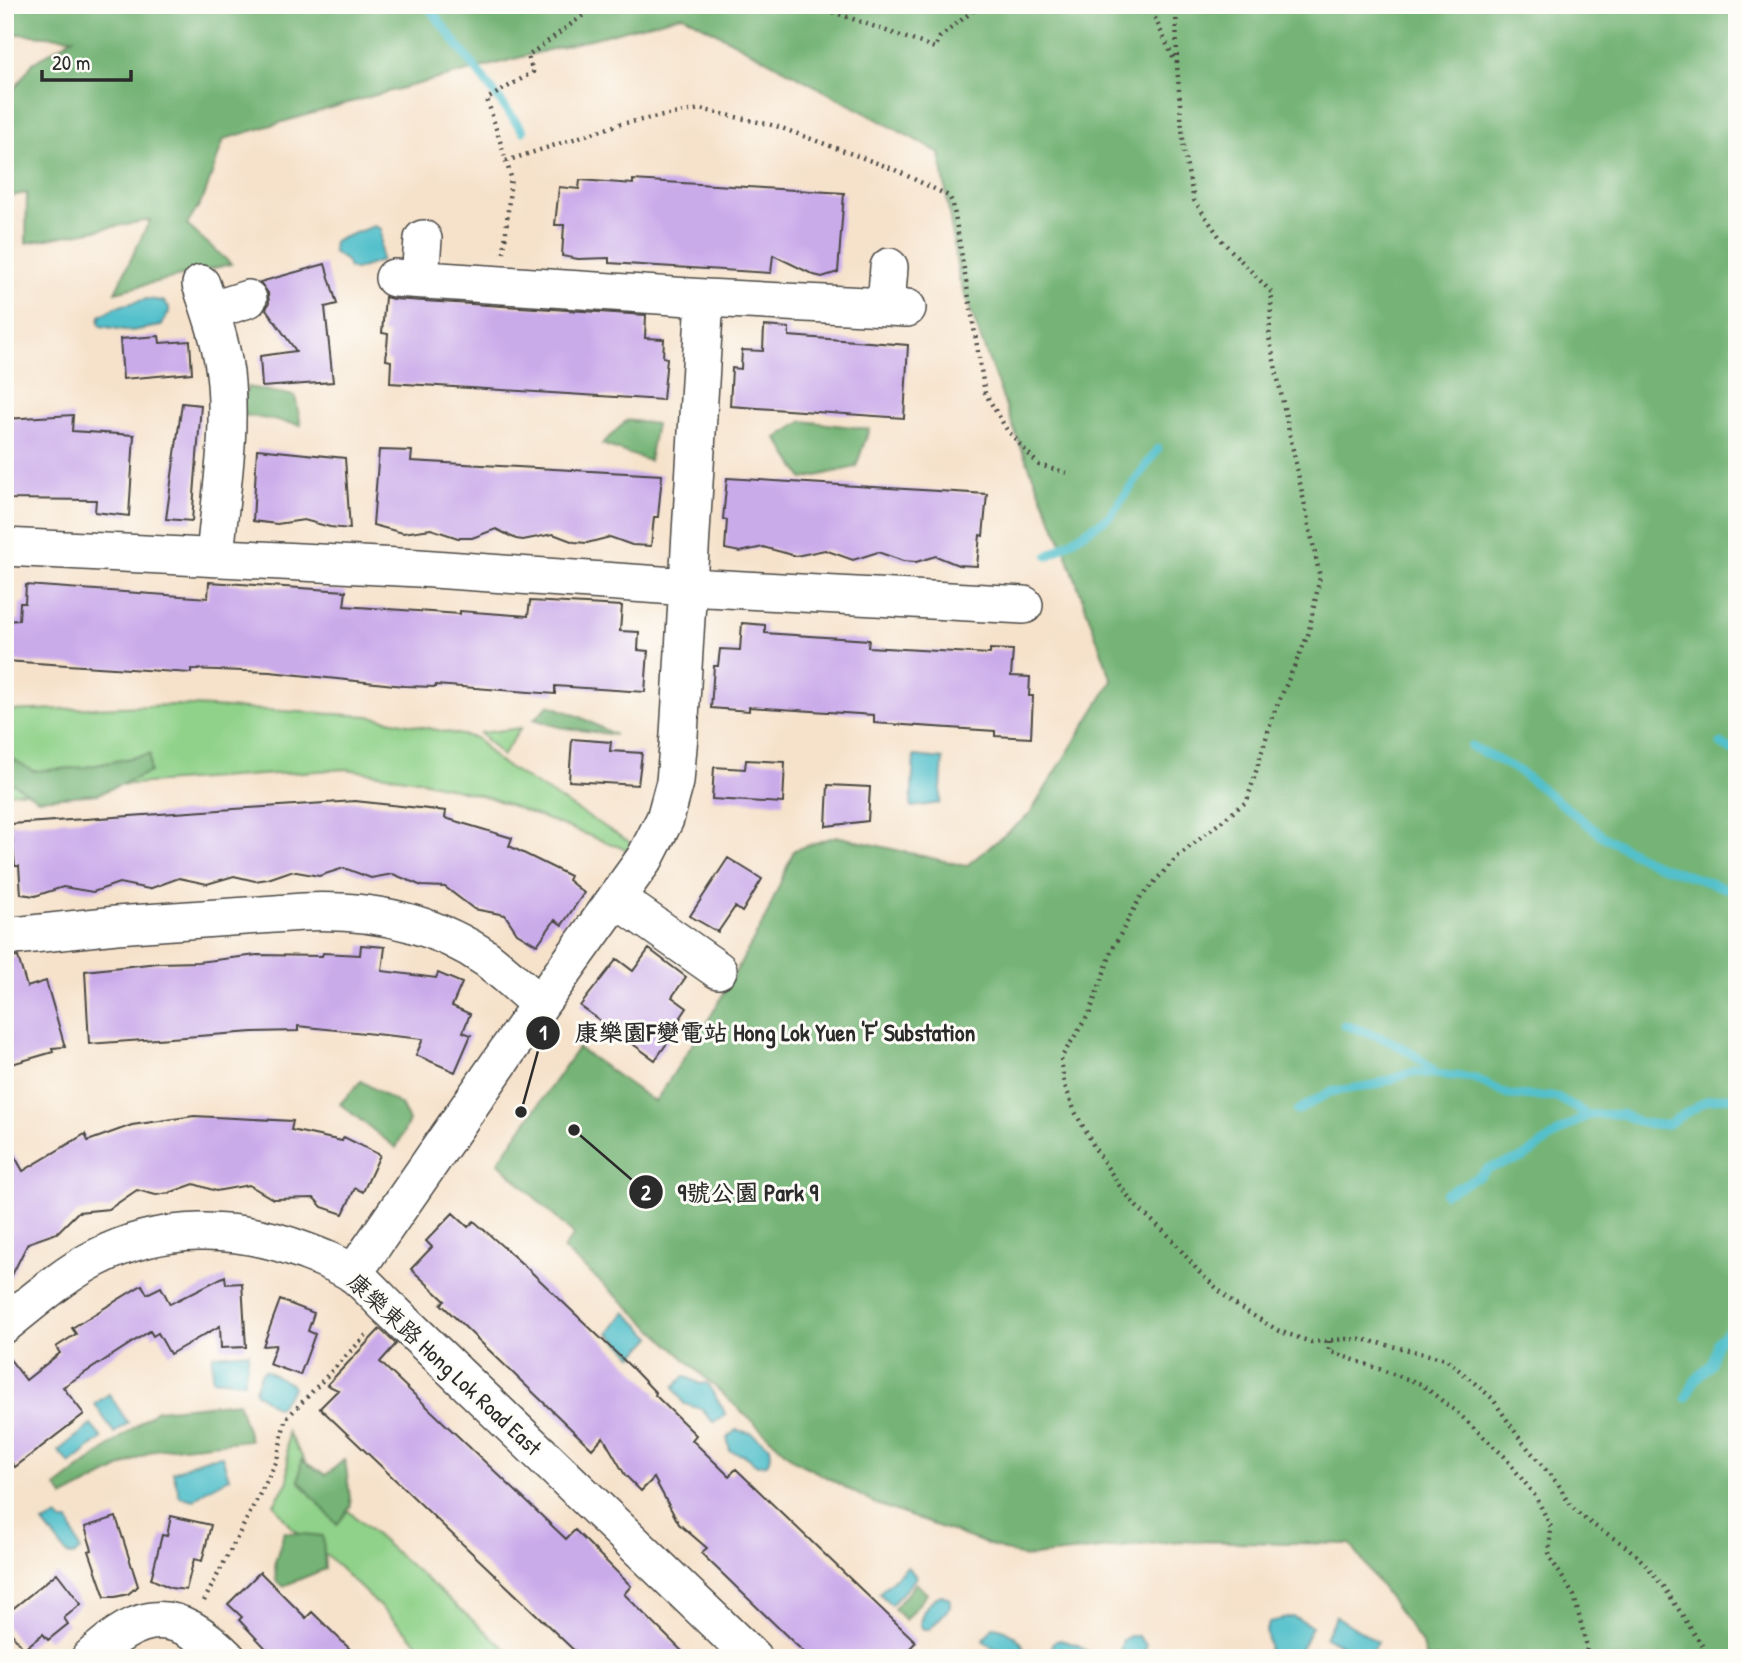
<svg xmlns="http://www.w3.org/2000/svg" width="1742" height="1663" font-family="'Patrick Hand','LXGW WenKai TC',sans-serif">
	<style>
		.green { fill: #90d28a; stroke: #5e7e5a; stroke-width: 2 }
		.forest { fill: #74b476; stroke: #507050; stroke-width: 2 }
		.water { fill: #53c0cb; stroke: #3f767b; stroke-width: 2 }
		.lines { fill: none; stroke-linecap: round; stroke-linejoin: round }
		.stream { stroke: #53c0cb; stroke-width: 9 }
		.building { fill: #caabea }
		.minor-casing { stroke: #494643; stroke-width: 40 }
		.path { stroke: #494643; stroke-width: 4.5; stroke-dasharray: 2 5; stroke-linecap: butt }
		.minor { stroke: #fff; stroke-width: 37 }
		.labels { text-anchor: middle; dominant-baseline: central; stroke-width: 6; stroke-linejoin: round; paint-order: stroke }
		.street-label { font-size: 23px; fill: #2b2b2b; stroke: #fdfcf7 }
		.leader { fill: none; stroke: #2b2b2b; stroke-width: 2.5 }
		.callout-dot { fill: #2b2b2b; stroke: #fdfcf7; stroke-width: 2.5 }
		.mark-label { font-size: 21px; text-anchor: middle; font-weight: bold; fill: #fff }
		.callout-label { font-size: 24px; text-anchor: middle; font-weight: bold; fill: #2b2b2b; stroke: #fdfcf7; stroke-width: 6; stroke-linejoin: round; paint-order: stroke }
	</style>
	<rect width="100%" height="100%" fill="#fdfcf7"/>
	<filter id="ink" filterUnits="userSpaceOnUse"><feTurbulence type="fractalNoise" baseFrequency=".0143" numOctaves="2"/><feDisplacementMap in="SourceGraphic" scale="14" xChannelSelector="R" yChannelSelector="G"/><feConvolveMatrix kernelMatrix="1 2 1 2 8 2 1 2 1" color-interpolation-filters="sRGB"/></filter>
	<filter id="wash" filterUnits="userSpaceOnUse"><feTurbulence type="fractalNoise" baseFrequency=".00686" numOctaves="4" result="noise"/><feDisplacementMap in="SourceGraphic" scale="28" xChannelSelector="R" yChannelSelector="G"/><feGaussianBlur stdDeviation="1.57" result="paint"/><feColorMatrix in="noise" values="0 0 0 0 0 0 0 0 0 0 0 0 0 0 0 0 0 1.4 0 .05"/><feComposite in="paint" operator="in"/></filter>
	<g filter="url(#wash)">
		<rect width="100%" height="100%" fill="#f6e2cb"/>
		<path class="green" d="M176 705 369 716 476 738 498 761 631 843 627 850 491 798 418 780 346 769 5 793V711Z
			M521 728 502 756 480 733Z
			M287 1432 321 1487 516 1658H433L320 1549 290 1526 274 1504 288 1481Z"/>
		<path class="forest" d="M5 5H1737V1658H1426L1421 1642 1350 1544 1179 1541 1023 1557 876 1504 794 1460 630 1308 563 1249 574 1235 498 1162 578 1048 655 1102 712 1014 765 919 794 850 836 836 966 866 1029 815 1112 681 1065 550 1020 445 959 279 940 153 683 15 372 96 224 139 204 197 187 225 231 264 115 292 150 220 26 243 27 193 5 197V102L33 63 73 38 5 33Z
			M248 387 295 396 301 425 238 414Z
			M627 420 656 424 649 461 602 444Z
			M803 421 869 429 856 467 803 479 777 438Z
			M549 705 580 717 615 735 559 727 534 719Z
			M5 754 33 771 86 767 150 754V772L98 794 38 799 5 778Z
			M361 1081 401 1105 409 1121 396 1148 340 1104Z
			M238 1402 250 1440 154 1450 64 1497 56 1487 157 1410Z
			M345 1459 351 1506 337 1525 299 1481 301 1460 326 1475Z
			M284 1532 323 1536 325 1569 283 1586 276 1581 275 1562Z
			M916 1583 927 1594 905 1620 894 1609Z"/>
		<path class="water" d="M374 226 381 229V261L355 270 349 268 346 261 333 252 334 241Z
			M147 299 163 301 169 307V312L161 326 131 331 101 326 99 323 100 316 116 307Z
			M914 756 943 759 940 803 911 807Z
			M625 1312 652 1337 634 1356 609 1333Z
			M249 1352 244 1382 212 1379 213 1355Z
			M265 1370 292 1385 293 1388 277 1408 257 1394 255 1390 261 1373Z
			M685 1376 700 1384 707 1383 723 1409 725 1414 721 1419 713 1422 701 1409 684 1404 674 1387Z
			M109 1394 128 1423 114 1433 95 1404Z
			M91 1425 102 1438 70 1464 58 1451Z
			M736 1430 751 1433 770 1447 771 1455 767 1464 757 1465 746 1456 730 1451 727 1438Z
			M222 1456 229 1478 206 1490 194 1500 180 1497 173 1472 203 1459Z
			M57 1517 61 1521H69L80 1550 74 1556 67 1554 43 1523Z
			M907 1567 917 1577 891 1605 879 1593Z
			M942 1595 950 1599V1607L930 1629H923L920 1624C922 1611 929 1599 942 1595Z
			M1336 1616 1377 1642 1368 1658H1356L1355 1653 1325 1637Z
			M1293 1617 1312 1626 1297 1658H1266L1269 1646 1266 1630 1270 1622Z
			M993 1627C1002 1627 1019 1637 1023 1646 1025 1651 1023 1654 1021 1658H1005L1002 1649 991 1647 983 1640Z
			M1130 1636H1138L1146 1645 1144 1658H1118L1123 1640Z
			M1060 1640 1078 1645 1090 1653 1089 1658H1062L1049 1654 1053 1642Z"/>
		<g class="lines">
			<path class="stream" d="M427 5 523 131
				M1048 556 1110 516 1158 449
				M1721 744 1737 753
				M1471 746 1519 771 1604 837 1652 863 1725 888 1737 889
				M1344 1025C1379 1035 1409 1046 1435 1073
				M1297 1111 1330 1092 1374 1085 1413 1072 1474 1078 1508 1095 1557 1097 1588 1115 1622 1114 1641 1123 1666 1125 1708 1100 1737 1096
				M1445 1194 1478 1177 1489 1168 1523 1158 1562 1130 1588 1115
				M1686 1398 1695 1380 1712 1363 1717 1342 1737 1321"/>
		</g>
		<g id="blocks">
			<path class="building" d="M580 180 633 184V180L844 193 838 272 822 277 814 275 773 255 771 273 609 263V258L578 259 562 256 564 225H555L559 187 579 189Z
				M325 264 337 304 325 307 333 382 262 387 260 356 296 351 266 309 269 303 268 293 260 282Z
				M385 297 393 299 646 315 645 338 664 339 663 357 667 358 663 400 390 383 391 361 386 360 388 334 382 333Z
				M764 326 789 328V336L908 345 904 418 730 406 732 368 741 369 742 350 763 351Z
				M159 336 160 343 190 341 192 373 123 379 120 339Z
				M182 403 201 405 192 521 166 519Z
				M73 415 72 431 134 435 129 516 95 512 96 500 5 499V419Z
				M257 449 345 458 350 529 330 527 304 520 277 524 253 521Z
				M379 450 412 451 411 461 662 475 658 517H654L651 546 632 545 610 537 587 543 574 542 553 534 523 540 516 539 496 529 472 538H458L431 529 403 533 373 525Z
				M727 478 987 494 983 536 980 535 977 566 958 565 936 556 916 562 903 561 878 552 853 560 825 550 796 556 763 547 740 552 725 549 727 520 723 519Z
				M209 582 346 591 344 606 460 614V611L528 616 530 601 622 606 620 631 639 632 638 650 648 651 645 692 555 686V694L436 685V687L404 686 270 672 191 669V673L5 661V621L19 620 20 603H25L26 585 208 598Z
				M742 623 765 625V633L869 640 868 647 990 654V649L1013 650 1011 676 1030 677 1029 696H1033L1031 738 995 736V731L874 723V715L749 707V711L711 708 714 666H718L720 649 740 650Z
				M572 739 611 742 610 751 642 753 638 785 569 781Z
				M746 760 785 762 783 803 712 799 714 767 745 769Z
				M828 785 870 787 868 821 826 826Z
				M355 801 446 811 445 818 512 838 509 846 570 876 568 880 584 893 562 925 555 920 537 945 517 933 505 915 474 909 445 887 422 886 393 874 371 878 344 868 319 876 291 871 268 879 255 881 234 876 207 884 179 878 149 889 119 883 93 892 63 887 35 896 21 894 19 866H15L11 824Z
				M728 858 762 879 742 912 735 907 718 932 690 916Z
				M361 945 385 947 382 971 436 978 438 973 462 983 452 1006 470 1014 463 1032 471 1035 455 1072 416 1055 423 1039 298 1026V1031L253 1032 89 1044 85 971 158 963 198 962 257 955 322 956 323 953 360 955Z
				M649 949 686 977 672 997 687 1008 677 1023 680 1025 655 1060 580 1006 617 959 633 971Z
				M18 957 27 987 46 981 65 1047 52 1048 53 1052 5 1066V958Z
				M194 1116 293 1121 291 1130 342 1141 344 1137 380 1155 363 1192 355 1188 343 1214 322 1207 314 1198 273 1199 249 1185 216 1191 194 1184 169 1193 156 1195 137 1190 109 1209 78 1212 57 1233 28 1243 5 1289V1139L23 1171 85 1134 88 1141 132 1125Z
				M453 1213 468 1227 474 1221 527 1268 632 1368 656 1393 655 1395 696 1435 692 1440 729 1476 736 1469 916 1642 900 1658H810L789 1638 701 1553 707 1548 679 1524 654 1478 641 1491 625 1475 603 1437 592 1449 441 1304 445 1301 411 1269 432 1247 426 1241Z
				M225 1276 226 1284 242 1283 246 1347 221 1348 220 1326 170 1354 158 1333 153 1336 150 1331 63 1387 84 1414 15 1467 5 1454V1353L26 1380 60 1353 56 1347 76 1334 72 1328 142 1285 147 1294 161 1287 170 1304Z
				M280 1300 314 1313 308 1331 315 1334 300 1375 269 1364 276 1345 263 1346Z
				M380 1329 396 1344 380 1362 566 1539 575 1530 631 1586 624 1594 689 1658H582L320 1408 338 1390 327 1385Z
				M171 1516 211 1525 202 1561 194 1559 186 1590 171 1588 151 1579 162 1535 167 1536Z
				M116 1517 138 1586 128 1594 115 1597H105L89 1551 92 1550 85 1527Z
				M260 1572 306 1618 312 1612 359 1658H275L239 1620 242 1617 228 1604Z
				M57 1573 81 1604 64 1618 68 1624 48 1640 43 1634 24 1649 5 1625V1615Z"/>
		</g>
	</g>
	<g filter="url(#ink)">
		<use href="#blocks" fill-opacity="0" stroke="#494643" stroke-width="2"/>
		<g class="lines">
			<g class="minor-casing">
				<path id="minor" d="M394 278 705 298 907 308
					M420 279 423 239
					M201 284C211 313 221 342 225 373 232 433 220 497 215 557
					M886 307 889 267
					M210 311 248 299
					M5 547 419 568 689 587 1024 605
					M617 899 718 970
					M5 937 116 925 303 912C369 909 432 921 487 959 505 973 522 989 540 1004
					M353 1274 540 1004 645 858 665 819 675 782 679 735 705 298
					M5 1324C34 1301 63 1275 96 1258 161 1224 236 1225 304 1251 320 1257 337 1263 352 1273 366 1283 378 1298 391 1310L753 1658
					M90 1658C142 1609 176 1607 227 1658"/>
			</g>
			<path class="path" d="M813 5 935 48 940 37 974 10 977 5
				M1149 5 1175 62
				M1176 5 1177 65 1184 153 1194 200 1223 242 1272 293 1269 337 1320 577 1308 635 1273 715 1247 801 1177 857 1140 898 1112 950 1090 1012 1061 1058 1064 1083 1075 1112 1096 1150 1119 1185 1137 1207 1169 1236 1199 1272 1234 1304 1279 1331 1311 1342 1346 1339 1366 1340 1446 1359 1492 1398 1520 1439 1561 1488C1571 1518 1606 1530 1629 1549 1664 1578 1684 1622 1711 1658
				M506 161 620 124 700 109 776 126 893 169 949 196 953 204 985 393 1007 430 1039 465 1071 474
				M504 253 511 177 487 99 533 72 528 56 597 5
				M1329 1341V1351L1421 1384 1459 1414 1504 1456 1536 1497 1551 1527 1549 1556 1574 1596 1587 1647 1585 1658
				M204 1601 277 1461 285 1420 368 1333"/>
			<use href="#minor" class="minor"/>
		</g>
	</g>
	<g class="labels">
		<g class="street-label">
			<text transform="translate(445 1364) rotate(43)">康樂東路 Hong Lok Road East</text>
		</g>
	</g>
	<path class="leader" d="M521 1112L543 1033M574 1130L646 1192"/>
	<g class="callout-dot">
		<circle cx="521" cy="1112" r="7"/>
		<circle cx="574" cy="1130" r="7"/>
		<circle cx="543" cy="1033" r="18"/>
		<circle cx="646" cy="1192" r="18"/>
	</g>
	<g class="mark-label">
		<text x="543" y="1040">1</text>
		<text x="646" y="1200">2</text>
	</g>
	<g class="callout-label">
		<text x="775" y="1041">康樂園F變電站 Hong Lok Yuen 'F' Substation</text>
		<text x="748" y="1201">9號公園 Park 9</text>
	</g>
	<rect width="1742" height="1663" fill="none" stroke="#fdfcf7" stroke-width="28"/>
	<path d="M42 70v10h89v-10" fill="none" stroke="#2b2b2b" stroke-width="3.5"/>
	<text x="52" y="70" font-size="21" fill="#2b2b2b" stroke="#fdfcf7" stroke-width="5" paint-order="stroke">20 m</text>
</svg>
